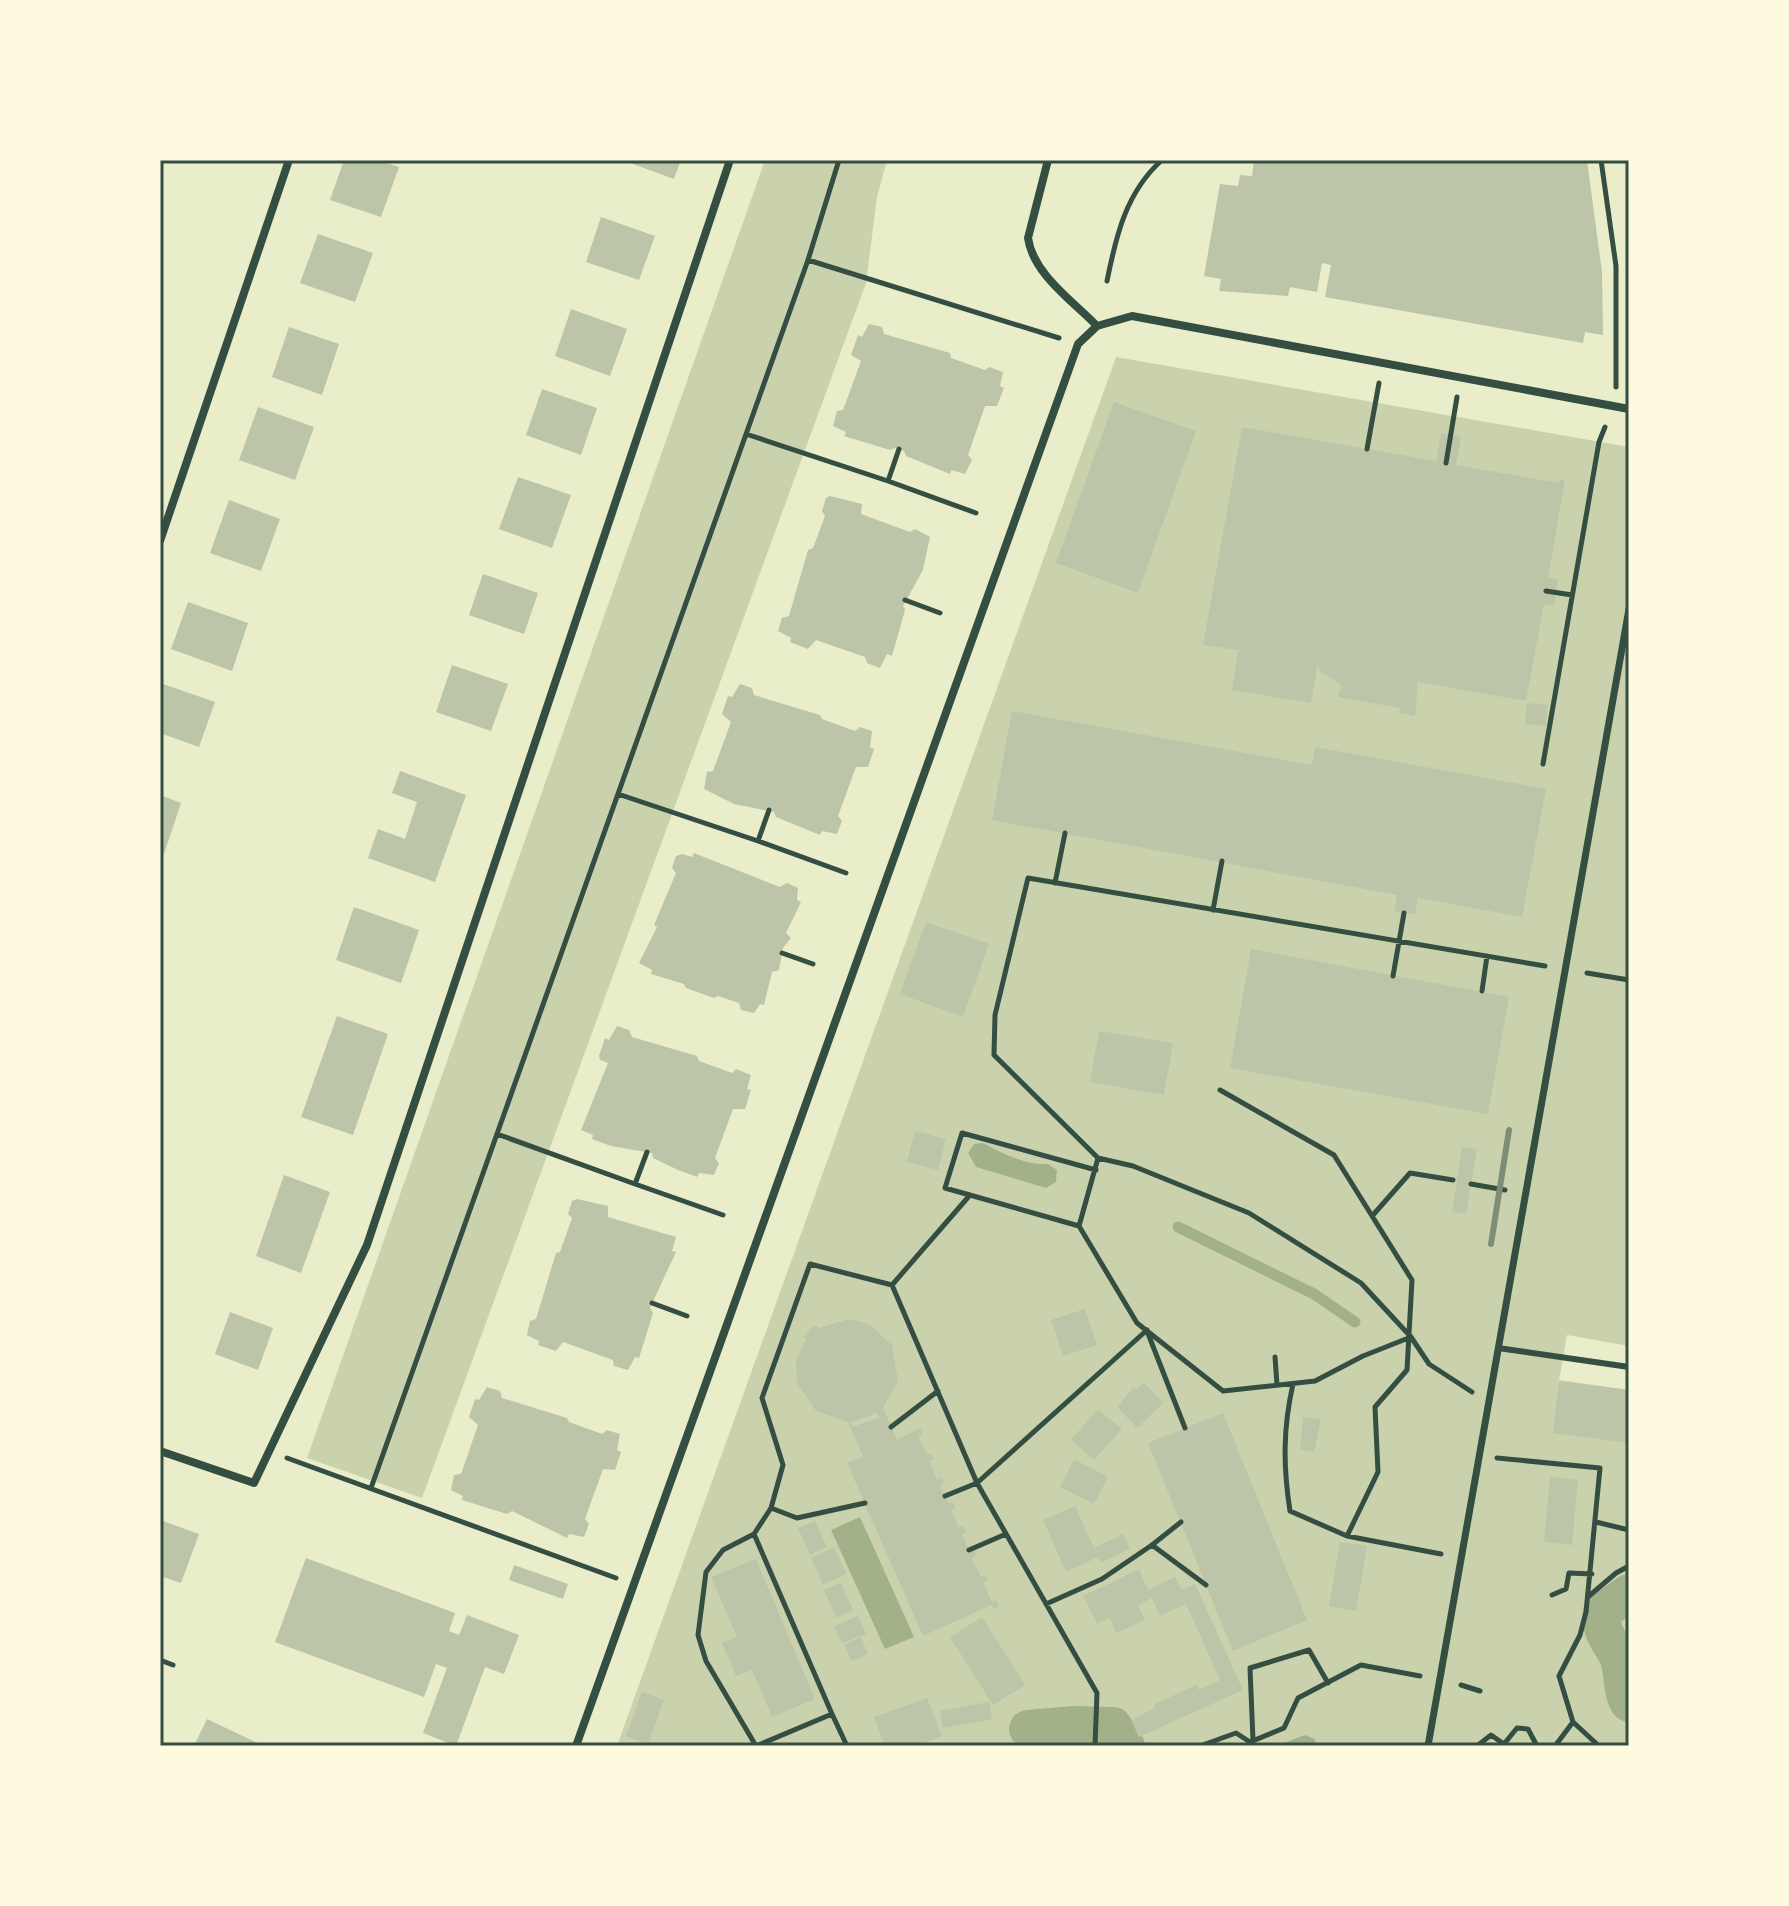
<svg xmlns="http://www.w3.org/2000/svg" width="1789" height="1906" font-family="'Alegreya Sans',sans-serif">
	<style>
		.green { fill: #cad2ad }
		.water { fill: #a3b18a }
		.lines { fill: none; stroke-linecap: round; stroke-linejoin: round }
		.stream { stroke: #a3b18a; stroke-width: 11 }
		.canal { stroke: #a3b18a; stroke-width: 38 }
		.building { fill: #bcc5a7; fill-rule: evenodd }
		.path { stroke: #344e41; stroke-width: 5 }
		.service { stroke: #344e41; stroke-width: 6 }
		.pedestrian { stroke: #344e41; stroke-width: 7 }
		.minor { stroke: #344e41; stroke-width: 8 }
		.rail { stroke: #7c8e77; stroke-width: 6 }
		.neatline { fill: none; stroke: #344e41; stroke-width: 3 }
	</style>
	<rect width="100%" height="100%" fill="#e9edc9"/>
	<path class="green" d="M765 160H887L877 197 866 283 422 1498 307 1458Z
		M1116 357 1629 447V1346L1567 1335 1559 1380 1629 1390V1746H617Z"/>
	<path class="water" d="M983 1143C1001 1153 1027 1166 1048 1164L1057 1170 1056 1182 1046 1188 976 1167 968 1153 974 1144Z
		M860 1517 914 1637 885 1649 831 1530Z
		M1305 1735 1315 1739 1316 1746H1276Z"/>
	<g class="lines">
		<path class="stream" d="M1178 1227 1314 1294 1355 1322"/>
		<path class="canal" d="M1629 1593 1602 1612C1600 1635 1611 1640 1619 1659 1624 1673 1621 1691 1629 1703
			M1028 1729 1074 1725 1113 1726 1126 1746"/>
	</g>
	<path class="building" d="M344 160H378L399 167 381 217 330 200Z
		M622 160H681L674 179Z
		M1254 160H1587L1602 272 1603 335 1585 332 1583 343 1325 297 1331 265 1322 263 1317 292 1290 287 1288 296 1219 291 1221 279 1204 276 1220 184 1238 186 1240 175 1252 176Z
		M601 217 655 236 639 280 586 262Z
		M318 234 373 253 355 302 300 283Z
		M571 309 627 329 610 376 555 356Z
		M869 324 882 327 884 334 950 353 951 358 985 370 989 367 1003 372 1000 386 1004 388 997 406H985L968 455 972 460 965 474 951 470 950 474 906 456 904 451 895 448 890 450 844 436 846 432 833 426 837 411 843 410 861 361 851 355 858 335 862 337Z
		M289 327 339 344 322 395 272 377Z
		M542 389 597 408 581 455 526 435Z
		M1114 402 1196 431 1138 593 1056 563Z
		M258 407 314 427 295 480 239 460Z
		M1242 427 1436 461 1441 433 1461 437 1456 465 1559 483 1560 479 1565 480 1548 578 1558 580 1554 606 1544 604 1526 701 1418 682 1415 716 1399 713 1400 708 1338 697 1341 685 1319 670 1318 664 1311 703 1232 690 1238 651H1245L1203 645Z
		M518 477 571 495 552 548 499 529Z
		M830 496 862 504 861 514 910 532 915 529 930 537 923 570 903 606 905 610 892 656 887 654 880 668 867 663 865 657 816 640 808 649 790 642 791 638 778 631 782 618 789 616 808 550 813 548 825 516 822 511 826 498Z
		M229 500 280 519 261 571 210 553Z
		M483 574 538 593 524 634 469 615Z
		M188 602 248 623 232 671 171 649Z
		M452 665 508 684 491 731 436 712Z
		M163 684 215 702 199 747 160 733Z
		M740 684 752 688 754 695 820 715 822 719 855 731 860 727 872 731 870 747 874 749 868 767H856L838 816 842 821 837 834 822 831 820 835 776 817 774 812 734 804 704 789 707 772 713 771 731 722 722 714 728 696 732 697Z
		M1527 703 1547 705 1546 726 1525 724Z
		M1012 711 1312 765 1315 747 1546 789 1522 917 1418 898 1415 914 1394 911 1397 895 992 820Z
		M400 771 466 795 435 882 368 858 378 829 405 839 417 802 392 793Z
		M160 795 181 803 164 854 160 852Z
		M694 853 780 887 787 883 798 888 797 900 801 902 786 933 791 938 783 948 779 970 772 972 764 1005 760 1004 754 1013 741 1010 739 1003 718 996 714 998 686 988 684 984 651 974 652 970 639 963 657 927 654 925 676 873 672 868 676 856 682 854 692 857Z
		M354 907 419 930 401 983 336 960Z
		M926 922 989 944 963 1017 900 994Z
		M1251 949 1509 997 1488 1114 1230 1068Z
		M337 1016 388 1034 353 1135 301 1117Z
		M617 1026 629 1030 632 1037 697 1056 699 1061 732 1073 736 1069 751 1075 747 1089 751 1090 745 1109H733L715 1158 719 1163 714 1175 699 1173 697 1177 678 1170 653 1158 652 1153 611 1146 592 1139 593 1135 581 1130 608 1063 600 1060 599 1056 605 1038 609 1040Z
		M1099 1031 1173 1043 1164 1095 1090 1082Z
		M915 1131 946 1139 938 1170 907 1162Z
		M1462 1147 1477 1149 1466 1214 1452 1212Z
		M284 1175 330 1192 301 1273 256 1256Z
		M577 1199 608 1206V1217L676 1237 672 1251 676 1252 650 1308 653 1313 639 1358 635 1357 628 1370 614 1366 613 1360 563 1342 556 1351 538 1345 539 1341 527 1335 530 1321 536 1319 556 1253 560 1252 572 1218 568 1214 572 1201Z
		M1085 1309 1097 1345 1063 1356 1051 1320Z
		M230 1312 273 1328 258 1370 215 1354Z
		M849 1319 869 1324 892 1345 898 1380 883 1408 897 1440 920 1428 923 1434 918 1436 927 1455 931 1453 934 1459 929 1460 937 1480 942 1477 944 1483 940 1485 948 1503 953 1502 955 1508 951 1510 959 1528 963 1526 966 1532 962 1534 969 1550 974 1551 977 1556 972 1558 981 1577 985 1575 988 1581 983 1583 992 1602 996 1599 999 1606 993 1609 991 1605 923 1636 847 1463 863 1456 848 1422 816 1411 797 1383 796 1361 806 1339 803 1337 815 1325 819 1328ZM877 1413 879 1418 852 1427 851 1422Z
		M1559 1381 1629 1390V1443L1553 1433Z
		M1144 1382 1163 1403 1137 1428 1117 1407 1134 1387 1136 1390Z
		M487 1387 500 1391 502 1398 567 1418 569 1422 602 1434 607 1430 620 1434 617 1450 621 1452 615 1470 603 1469 585 1519 589 1524 584 1537 569 1534 567 1538 512 1511 507 1514 462 1500 463 1496 451 1490 454 1475 461 1474 478 1425 469 1417 475 1399 479 1400Z
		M1098 1409 1122 1429 1094 1460 1071 1440Z
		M1223 1413 1307 1620 1233 1651 1148 1443Z
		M1303 1417 1321 1419 1314 1452 1300 1450Z
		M1074 1459 1108 1477 1094 1504 1060 1487Z
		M1550 1477 1578 1480 1572 1545 1544 1542Z
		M1075 1506 1094 1548 1123 1534 1130 1549 1101 1563 1098 1557 1066 1572 1043 1520Z
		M160 1520 199 1534 181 1583 160 1576Z
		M815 1521 827 1547 810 1555 798 1528Z
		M1340 1542 1367 1546 1356 1611 1329 1606Z
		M834 1547 846 1574 823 1585 811 1558Z
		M306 1558 455 1613 449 1631 459 1635 467 1615 519 1635 504 1674 485 1667 456 1746 423 1733 447 1668 436 1664 424 1697 275 1642Z
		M756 1559 815 1699 772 1717 752 1670 736 1676 722 1643 737 1637 711 1577Z
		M514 1565 568 1584 563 1599 509 1580Z
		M1139 1569 1148 1590 1175 1577 1182 1590 1195 1584 1243 1690 1139 1737 1131 1720 1155 1708 1154 1704 1197 1685 1199 1690 1220 1680 1186 1604 1160 1616 1152 1598 1138 1605 1145 1620 1116 1633 1110 1618 1097 1624 1083 1596Z
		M841 1583 853 1610 836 1618 824 1590Z
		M858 1616 866 1634 842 1643 834 1626Z
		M982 1617 1025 1685 993 1705 950 1637Z
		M861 1637 868 1654 851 1661 844 1645Z
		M642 1692 664 1700 648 1744 626 1736Z
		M927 1698 942 1736 917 1746H885L874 1717Z
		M989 1702 992 1719 943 1728 940 1711Z
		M207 1719 264 1746H194Z"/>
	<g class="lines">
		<path class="path" d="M1601 160 1616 266V387
			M808 260 1059 338
			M1107 281C1116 236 1126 192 1162 160
			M746 434 888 481
			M899 449 888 481 976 513
			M1367 449 1379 383
			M1446 463 1457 397
			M1546 591 1572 595
			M905 600 940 613
			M1543 764 1599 442 1605 427
			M618 794 758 841
			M769 810 758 841 846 873
			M1055 883 1065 833
			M1213 910 1222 861
			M782 953 813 964
			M1587 973 1629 980
			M1393 976 1404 913
			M1482 991 1487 956
			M1220 1090 1334 1155 1412 1280 1407 1370 1375 1407 1378 1472 1347 1536
			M497 1134 635 1184
			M647 1152 635 1184 723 1215
			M1096 1170 962 1133 945 1188 1079 1226 1137 1323 1223 1391 1315 1381 1363 1356 1411 1337
			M1471 1184 1505 1190
			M1373 1215 1410 1173 1453 1180
			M1079 1226 1098 1158
			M892 1285 977 1483 1097 1693 1095 1746
			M892 1285 970 1195
			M652 1303 687 1316
			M1147 1331 1185 1428
			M1275 1357 1277 1385
			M1293 1384C1283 1428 1283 1466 1290 1511L1347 1536 1441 1554
			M1472 1392 1429 1364 1411 1337 1361 1283 1249 1213 1133 1166 1098 1158 994 1055 995 1015 1028 878 1545 966
			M891 1427 938 1391
			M287 1458 616 1578
			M1497 1458 1600 1468 1586 1612 1580 1635 1559 1676 1573 1722 1555 1746
			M371 1488 808 260 839 160
			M945 1496 977 1483 1147 1330
			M865 1503 797 1518 771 1508 783 1465 762 1398 810 1264 892 1285
			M1596 1522 1629 1530
			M754 1534 723 1550 706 1572 698 1635 706 1661 756 1746 832 1714 754 1534 771 1508
			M1152 1545 1181 1522
			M969 1550 1006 1534
			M1552 1595 1566 1589 1569 1573 1592 1574
			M1589 1596 1616 1573 1629 1566
			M1046 1604 1102 1579 1152 1545 1206 1585
			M160 1660 173 1665
			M1461 1685 1480 1691
			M832 1714 847 1746
			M1573 1722 1599 1746
			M1253 1740 1250 1668 1309 1650 1328 1683
			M1200 1746 1236 1733 1250 1742 1284 1728 1298 1698 1361 1665 1420 1676
			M1477 1746 1491 1735 1504 1744 1517 1728 1528 1729 1537 1746"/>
		<path class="service" d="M1498 1348 1629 1367"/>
		<path class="pedestrian" d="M1428 1746 1629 609"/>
		<path class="minor" d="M1048 160 1028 238C1033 274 1073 301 1097 326
			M160 541 289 160
			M160 1451 254 1483 367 1245 730 160
			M576 1746 1078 344 1097 326 1132 316 1629 409"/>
		<path class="rail" d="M1491 1244 1509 1130"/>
	</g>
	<rect width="1789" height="1906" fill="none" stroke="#fefae0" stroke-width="324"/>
	<rect x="162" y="162" width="1465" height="1582" class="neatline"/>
</svg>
